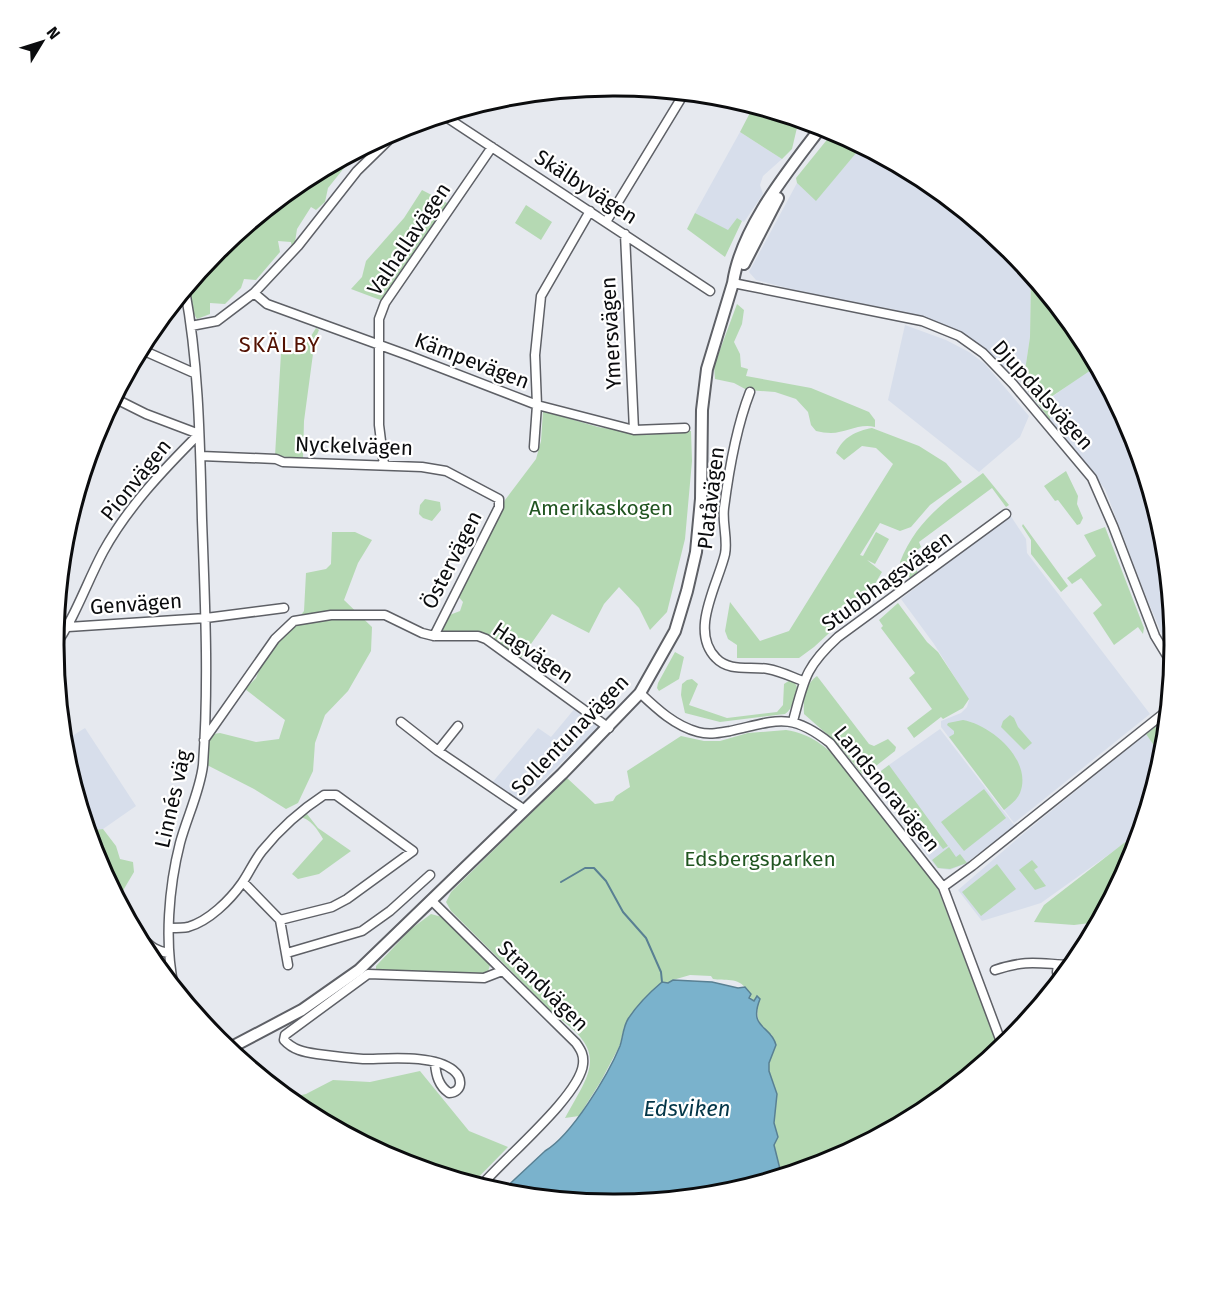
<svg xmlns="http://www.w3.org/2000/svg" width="1228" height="1290" font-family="'Fira Sans',sans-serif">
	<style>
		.built { fill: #d7deeb }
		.green { fill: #b5d9b3 }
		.water { fill: #7ab2cc; stroke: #598093; stroke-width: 1.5 }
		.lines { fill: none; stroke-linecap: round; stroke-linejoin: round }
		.stream { stroke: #598093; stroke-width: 2 }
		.minor-casing { stroke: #5e6066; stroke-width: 11 }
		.tertiary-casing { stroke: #5e6066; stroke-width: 14 }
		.minor { stroke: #fff; stroke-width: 8 }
		.tertiary { stroke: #fff; stroke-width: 10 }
		.labels { text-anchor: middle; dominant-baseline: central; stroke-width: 4.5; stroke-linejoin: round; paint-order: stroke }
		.street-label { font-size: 21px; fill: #0b0c0e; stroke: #fff }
		.park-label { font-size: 21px; fill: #215521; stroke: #fff }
		.neighbourhood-label { font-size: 22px; letter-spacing: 1.5px; fill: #531102; stroke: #fff }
		.water-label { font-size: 22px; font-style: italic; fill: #033648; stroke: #fff }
		.rim { fill: none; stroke: #0b0c0e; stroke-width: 3 }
	</style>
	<rect width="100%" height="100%" fill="#e6e9ef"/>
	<path class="built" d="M740 132 782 159 763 176 760 185 763 194 744 222 737 218 728 231 695 213Z
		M862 146 925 180 979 224 1031 276 1030 337 1023 384 983 349 949 329 892 309 826 298 756 280 749 272 797 183 816 200Z
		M905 325 946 340 969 352 985 364 1029 416 1020 437 979 472 888 400Z
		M1091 368 1136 445 1163 536 1173 653 1161 632 1144 592 1105 489 1050 420 1051 398Z
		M1010 515 1026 539 1027 553 1150 714 1014 823 941 727V721L961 713 967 707 969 700 934 644 901 599Z
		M576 707 600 725 519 804 491 784 538 728 551 737Z
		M85 728 136 806 103 829 89 832 65 754 64 745 72 736Z
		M940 729 1015 826 965 864 950 870 937 868 869 779Z
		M1146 734 1162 757 1139 833 1041 903 982 921 958 890 1023 834Z"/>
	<path class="green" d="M754 105 799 119 792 149 782 159 740 132Z
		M834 131 862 146 816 201 797 183 796 178Z
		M342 159 344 168 328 188 325 202 316 210 311 207 297 229 295 242 292 247 291 242 278 241 280 252 256 280 244 279 241 288 225 304 210 303V314L197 319 193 313 188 286 218 249 303 179Z
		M422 190 449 204 383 301 351 289 362 277 366 261 404 218Z
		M526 205 552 222 541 240 515 223Z
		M695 213 728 230 737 218 742 221 725 257 687 229Z
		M979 224C1026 263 1068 312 1097 366L1051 397 1050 420 1023 384 1030 337 1031 276Z
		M737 304 744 310 742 324 734 342 740 354 741 367 748 369 746 376 811 388 869 412 875 420V427C859 423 846 433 831 433 826 433 821 432 816 431L811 425 808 412 796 399 775 392 747 390 734 383 715 379 714 366Z
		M316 328 319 330 315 339 304 421 303 458 275 456 281 353 301 352Z
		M543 411 598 427 624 431H691L692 461 685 539 667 612 650 630 639 608 619 587 604 604 589 633 552 614 519 661 484 636 439 633 447 616 460 611 463 602 458 596 505 500 536 459 541 441Z
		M872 428 919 446 946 463 962 482 930 505 911 527 900 531 880 523 860 555 863 556 876 532 889 539 875 564 867 560 882 572 866 599 814 647 799 658H737V645L728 639 725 631 730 602 760 641 789 631 893 464 876 448 862 446 844 460 836 453C843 437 856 431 872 428Z
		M1066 471 1078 496 1077 504 1083 518 1080 524 1077 525 1058 500 1055 501 1044 486Z
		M983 473 1009 505 1006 507 992 488 919 542 921 547 908 557 919 574 911 580 900 562C917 519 947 500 983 473Z
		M425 499 440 502 441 510 432 521 423 518 419 514 420 505Z
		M1023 524 1068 586 1061 592 1031 554V540L1022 526Z
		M1105 527 1144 628 1143 634 1138 627 1114 645 1093 613 1102 605 1081 578 1072 584 1067 578 1096 556 1084 535Z
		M332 532H355L372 540 358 563 344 600 372 627 371 651 348 691 325 715 315 743 313 771 298 803 286 809 254 789 207 765 208 743 213 734 220 733 256 742 279 739 285 720 245 689 256 678 262 663 304 611 306 573 326 569 331 564Z
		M898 603 927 642 938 652 969 699 963 708 943 719 941 717 914 738 907 728 932 709 909 678 915 673 881 628 883 626 879 620Z
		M675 652 684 657 679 679 659 691 657 688 658 683Z
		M817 676 869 744 874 746 888 739 896 747 895 751 867 773 862 774 837 743 804 714C803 700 805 684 817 676Z
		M692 679 698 684 689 705 727 718 777 712 783 705 784 684 790 680 794 681 797 687C795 696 793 709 785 714L720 722 685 713 681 695 682 684 687 680Z
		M1010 715 1014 718 1018 727 1032 743 1024 750 1001 727 1003 721Z
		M1167 718 1163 755 1162 757 1146 734Z
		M963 720C991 725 1033 760 1020 793 1017 800 1010 805 1004 810L949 737 954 734V731L947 725 948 723Z
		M786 730C812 734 828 748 846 767L936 884 999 1050 925 1111 828 1162 782 1177 774 1145 778 1137 774 1123 777 1094 769 1071V1063L773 1051 772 1035C758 1027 754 1014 760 999L757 997 754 1001C748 997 749 995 746 989 739 977 724 981 713 979L711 976 690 975 673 980 638 1006 624 1027 620 1045 601 1081 579 1116 565 1118C590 1072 609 1053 557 1017L451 911 446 902 451 892 567 778 595 804 613 801 616 796 630 787 627 771 681 736 704 741H720L748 733Z
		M889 765 948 846 943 849 918 817 913 820 877 774Z
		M984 789 1006 818 964 851 941 822Z
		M307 811V814L318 828 351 851 319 874 298 879 292 874 323 839C318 830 310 818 299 817Z
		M103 829 116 846 120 859 133 862 134 872 118 899 97 859 88 831Z
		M1138 836 1131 860 1098 922 1074 925 1034 922 1044 905 1124 843Z
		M949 847 956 857 960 854 967 863 950 869 938 868 932 860Z
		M1032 860 1038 867 1034 870 1046 886 1035 890 1019 870Z
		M997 864 1016 889 981 916 962 892Z
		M431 914 442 917 488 962 490 965 488 972 485 975 376 971V966L411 929Z
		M420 1071 469 1131 508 1147 472 1184 399 1162 303 1110 287 1098 306 1094 333 1080 370 1082Z"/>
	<path class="water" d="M673 980 712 982 738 988 745 987 751 994 749 998 754 1001 757 996 760 999C748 1029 771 1025 776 1045L769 1063V1071L777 1094 774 1123 778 1137 774 1145 782 1177 723 1194 614 1205 500 1193 545 1151C572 1135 608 1075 620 1046 623 1037 623 1027 628 1019 637 1005 649 993 662 982L668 983Z"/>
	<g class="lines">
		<path class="stream" d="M561 882 585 868H594L606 881 623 912 646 938 661 972 662 982"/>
		<g class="minor-casing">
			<path id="minor" d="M443 115 710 291
				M606 222 685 92
				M625 234 634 430
				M733 283 922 321 959 336 983 353 1013 384 1092 478 1113 526 1155 636 1172 664
				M254 293 267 304 410 356 537 405 634 430 685 428
				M191 326 217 321 254 293 298 246 357 171 403 126
				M140 349 194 373
				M750 392C736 428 729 469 724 508 722 523 728 539 725 554 718 584 689 631 716 658 729 672 750 666 768 669 780 671 792 677 803 681
				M534 447 537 405 535 355 541 296 590 211
				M201 456 276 459 283 462 422 467 446 471 499 499V507L434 636
				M384 465 379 425V319L385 303 492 147
				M68 627 206 618 284 608
				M54 647C75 618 86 584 103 552 127 508 163 470 199 434L146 414 114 398
				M640 693C657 709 675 726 698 732 709 735 718 733 730 731 776 721 790 711 830 743L943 887 1003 1047
				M793 721C804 680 805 667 838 637L1006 514
				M401 722 438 751 525 810
				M204 740 275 639 294 621 331 615H385L422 633 434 636H478L486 639 609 728
				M438 751 458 726
				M943 887 972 866 1168 710
				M431 900 576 1043C581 1050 584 1055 583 1064 580 1096 502 1160 480 1187
				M280 920 288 965
				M170 928C176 928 183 928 188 927 209 921 230 900 242 883 249 873 254 861 262 851 279 830 301 810 324 795H336L413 851 347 899 332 907 280 920 243 882
				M136 933C149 943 151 950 168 953
				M287 953 362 931 390 911 430 875
				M1058 965 1057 972 1059 981
				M995 970C1028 959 1039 964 1072 965
				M174 987C164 943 169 886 180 843 187 817 200 791 203 765 209 683 205 601 202 520 200 443 199 365 185 290
				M435 1063C436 1076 439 1086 449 1093 463 1092 463 1078 453 1070 433 1054 388 1059 363 1059 347 1058 332 1056 317 1054 304 1052 293 1050 284 1040L285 1035 368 974 484 978 502 971"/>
		</g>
		<g class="tertiary-casing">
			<path id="tertiary" d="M744 264 778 198
				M228 1049 302 1010 359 970 562 774 640 693 675 631 687 591 696 552 701 499 702 410 707 369 733 283C741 227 789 170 822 126"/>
		</g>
		<use href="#minor" class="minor"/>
		<use href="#tertiary" class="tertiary"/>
	</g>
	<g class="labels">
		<g class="street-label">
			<text transform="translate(586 187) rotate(33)">Skälbyvägen</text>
			<text transform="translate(409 239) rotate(-56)">Valhallavägen</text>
			<text transform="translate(611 333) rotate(-93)">Ymersvägen</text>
			<text transform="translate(472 361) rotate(21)">Kämpevägen</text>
			<text transform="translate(1043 395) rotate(48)">Djupdalsvägen</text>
			<text transform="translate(354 446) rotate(2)">Nyckelvägen</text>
			<text transform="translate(136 480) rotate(-51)">Pionvägen</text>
			<text transform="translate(711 498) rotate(-83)">Platåvägen</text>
			<text transform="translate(452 560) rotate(-63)">Östervägen</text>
			<text transform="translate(887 581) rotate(-36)">Stubbhagsvägen</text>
			<text transform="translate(136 604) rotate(-4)">Genvägen</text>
			<text transform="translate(533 653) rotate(34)">Hagvägen</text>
			<text transform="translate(570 735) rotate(-46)">Sollentunavägen</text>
			<text transform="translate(887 789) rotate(51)">Landsnoravägen</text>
			<text transform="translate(173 799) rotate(-77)">Linnés väg</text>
			<text transform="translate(543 986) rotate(45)">Strandvägen</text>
		</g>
		<g class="park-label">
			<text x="601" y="508">Amerikaskogen</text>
			<text x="760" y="859">Edsbergsparken</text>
		</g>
		<g class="neighbourhood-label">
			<text x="280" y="344">SKÄLBY</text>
		</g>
		<g class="water-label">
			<text x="687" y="1108">Edsviken</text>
		</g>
	</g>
	<path d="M0 0H1228V1290H0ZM613 96H615A549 549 0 0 1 1164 645V645A549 549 0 0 1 615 1194H613A549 549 0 0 1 64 645V645A549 549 0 0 1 613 96Z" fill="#fff" fill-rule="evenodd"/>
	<path class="rim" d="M613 96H615A549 549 0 0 1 1164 645V645A549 549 0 0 1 615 1194H613A549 549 0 0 1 64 645V645A549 549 0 0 1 613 96Z"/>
	<g transform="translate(42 42) rotate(52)" stroke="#ffffff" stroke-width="4.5" paint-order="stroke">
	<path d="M0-4.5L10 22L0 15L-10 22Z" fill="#0b0c0e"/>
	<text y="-9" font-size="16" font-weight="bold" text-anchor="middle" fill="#0b0c0e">N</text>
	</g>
</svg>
